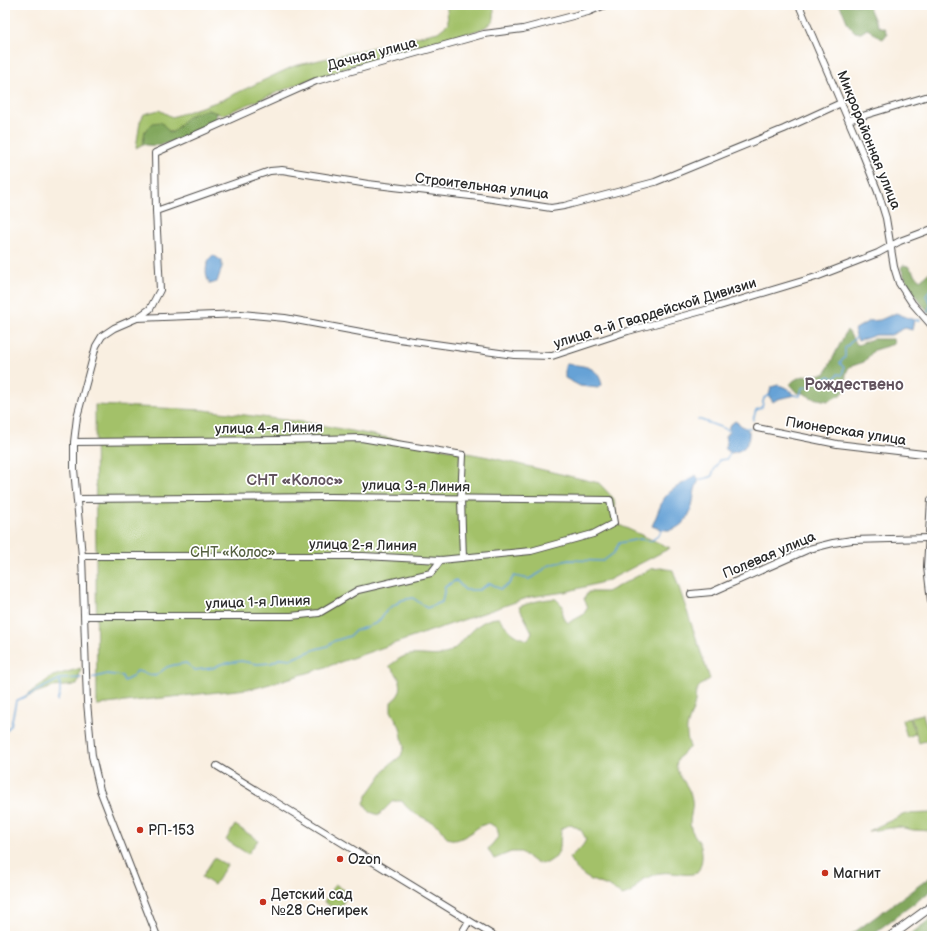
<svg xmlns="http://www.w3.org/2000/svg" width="937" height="941" font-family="'Balsamiq Sans',sans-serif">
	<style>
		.green { fill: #a3c169; stroke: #67764a }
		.forest { fill: #82a75d; stroke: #566944 }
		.water { fill: #66a2d6; stroke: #486680 }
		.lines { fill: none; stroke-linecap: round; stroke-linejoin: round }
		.stream { stroke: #66a2d6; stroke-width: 1.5 }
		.street-casing { stroke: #4a4846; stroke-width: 8 }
		.secondary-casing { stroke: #4a4846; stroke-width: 10 }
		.street { stroke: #fff; stroke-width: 6 }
		.secondary { stroke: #fff; stroke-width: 8 }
		.poi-dot { fill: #c8321e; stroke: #fff; stroke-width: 1.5 }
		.labels { text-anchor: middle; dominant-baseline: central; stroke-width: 3.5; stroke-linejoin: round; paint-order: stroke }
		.street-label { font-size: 14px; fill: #2b2b2b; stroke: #fff }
		.park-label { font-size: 14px; fill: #556041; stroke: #fff }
		.poi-label { font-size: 14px; fill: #2b2b2b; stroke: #fff; text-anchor: start }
		.neighbourhood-label { font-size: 15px; font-weight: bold; fill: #62545e; stroke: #fff }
		.quarter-label { font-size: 16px; font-weight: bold; fill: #62545e; stroke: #fff }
	</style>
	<rect width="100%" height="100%" fill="#fff"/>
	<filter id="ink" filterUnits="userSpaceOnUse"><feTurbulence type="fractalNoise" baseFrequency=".025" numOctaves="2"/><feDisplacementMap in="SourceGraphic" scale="8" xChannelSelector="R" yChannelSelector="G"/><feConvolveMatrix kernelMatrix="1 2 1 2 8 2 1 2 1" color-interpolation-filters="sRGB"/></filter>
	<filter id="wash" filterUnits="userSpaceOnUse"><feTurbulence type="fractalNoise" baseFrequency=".012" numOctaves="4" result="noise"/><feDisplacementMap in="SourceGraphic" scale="16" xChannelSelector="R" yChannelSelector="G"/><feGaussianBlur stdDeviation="0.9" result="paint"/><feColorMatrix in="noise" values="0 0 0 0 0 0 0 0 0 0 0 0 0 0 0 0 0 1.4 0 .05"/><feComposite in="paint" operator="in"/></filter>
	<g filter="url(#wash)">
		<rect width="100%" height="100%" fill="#f9efe1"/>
		<path class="green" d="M444 5H493C496 22 494 23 479 30L313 78 222 115 208 110 185 120 174 132 145 131 143 144 136 148 140 122 144 114 159 110 172 117 222 100 294 66 438 32 448 24 447 9Z
			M95 405 204 410 310 423 488 457 599 483 614 499 617 524 670 548 607 581 565 592 530 597 314 671 256 688 97 705Z
			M661 568 673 570 710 679C689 691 699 693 693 710 687 726 684 730 690 747 660 769 689 777 692 800 694 809 688 819 691 828 692 833 698 839 700 844 704 853 702 866 697 873 683 877 673 871 661 873 656 873 650 878 643 879L631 893 622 896C603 877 587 889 569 858 576 851 583 848 586 839L581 830 571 824 561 829 560 848 556 857 547 863H536L521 852H511L494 859 488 849 499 836 497 828 489 823 480 826 465 837 456 840 447 838C444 833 441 827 435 824 421 815 411 815 402 801H393L379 815 370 812 364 803 368 794 387 767 401 756 404 747 400 727 391 711V702C406 692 402 677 389 666 394 663 399 658 405 656 417 652 436 659 448 653 467 642 475 618 499 618 508 629 514 637 528 640L532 632 519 607C528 603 546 598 556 599L563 606 562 616 568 623 583 615 588 607 584 599 588 592H607L651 569Z
			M81 668 77 685 52 687 24 697 53 676Z
			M923 714 930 739 919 743 911 717Z
			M910 718 915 734 907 737 902 720Z
			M932 813V831L913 830 899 827 868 831 905 814Z
			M235 825 258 840 248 854 226 840Z
			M214 858 227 865 214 885 202 877Z
			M335 884 349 893 341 906 332 907 324 902Z"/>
		<path class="forest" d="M839 5H868L877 26 884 28 887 34 883 39C876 37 873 31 867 29L861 33 855 32C844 22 847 16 839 5Z
			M208 110 217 113 215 122C197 131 162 151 143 144L145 131 153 123 161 122 170 133C177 131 180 125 184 120 191 114 199 111 208 110Z
			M903 265 908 266 920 280 932 270V316C919 301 907 287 901 268Z
			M847 330C852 334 851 341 858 345L872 339H893L894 344 874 350 864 362 849 367 846 373 845 390 842 394 828 401 812 398 803 393H797L790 385C796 374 814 375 825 374Z
			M932 876V890L870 936H849Z
			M932 918V936H908Z"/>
		<path class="water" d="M213 255 222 261V267L217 282 210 284C204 276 205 261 213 255Z
			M896 313 914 320 912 330 905 328 891 335H876L858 341 854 330 869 321 880 320Z
			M567 364C583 366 598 365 602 385L598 388 580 386 565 378V366Z
			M778 385 787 388 795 395C787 398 779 397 773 402L769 396 771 387Z
			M735 421 749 431C750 444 744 451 731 453L725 449 727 444 725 436 731 431 728 427Z
			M696 475 699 480C693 492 695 494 692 506 690 517 679 531 667 530 662 530 657 528 652 526 656 518 659 508 663 500 670 488 686 483 696 475Z"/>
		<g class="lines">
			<path class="stream" d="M927 313 931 303 926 296 930 289 932 293
				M914 320H920
				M794 395 800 396 802 388 810 386 814 381 818 382 830 376 834 379 838 374 842 375 844 368 840 363 845 357V348L857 336
				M698 419 731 431
				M753 420 756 410 762 407 764 398 769 395
				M745 428H750
				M698 480 711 477 719 460 727 459 731 451
				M92 678 107 674 122 676 124 681 132 677 137 671 155 676 167 667 174 665 186 663 195 670 213 668 221 664 241 661 257 664 271 663 281 658 291 659 316 649 328 646 334 641 350 636 355 631 377 623 388 609 402 600 413 598 427 608 442 602 445 587 456 580 465 590H479L490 583 500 589 508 585 514 576 529 579 540 573 547 566 568 560 603 561 614 553 619 543 640 539 651 541 659 535 662 529
				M57 701 60 694V680
				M5 732 11 725 16 701 60 679 81 678"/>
		</g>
	</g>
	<g filter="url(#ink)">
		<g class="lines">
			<g class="street-casing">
				<path id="street" d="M799 5 862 152 878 192 886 218 894 267 899 283 912 303 932 326
					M849 120 932 95
					M156 211 270 171 282 170 368 184 479 197 551 208 564 206 655 182 784 129 841 103
					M137 318 241 314 285 318 399 339 514 355 552 356 628 331 713 308 816 277 878 253 900 241 932 229
					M757 428 837 444 932 455
					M74 442 281 440 361 438 463 455 461 499 463 558
					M77 499 330 497 610 500 614 523 593 534 531 551 441 560 363 556H82
					M691 594 712 592 809 549 833 543 852 540 929 538
					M85 616H291L319 613 358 590 431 573 441 560
					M217 766 494 936
					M157 936 100 790 92 756 87 702 82 556 74 469V442L77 417 96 346 102 336 114 328 137 318 150 309 160 290 156 211 155 153 316 81 484 34 523 29 588 12 605 5
					M460 936 469 921"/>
			</g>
			<g class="secondary-casing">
				<path id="secondary" d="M932 500 928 567 932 601
					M891 936 932 906"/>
			</g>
			<use href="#street" class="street"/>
			<use href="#secondary" class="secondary"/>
		</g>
	</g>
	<g class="poi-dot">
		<circle cx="140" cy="830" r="4"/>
		<circle cx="340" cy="859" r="4"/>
		<circle cx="825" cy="873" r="4"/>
		<circle cx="263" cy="902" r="4"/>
	</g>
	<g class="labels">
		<g class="street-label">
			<text transform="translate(372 54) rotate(-15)">Дачная улица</text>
			<text transform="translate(869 140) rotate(68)">Микрорайонная улица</text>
			<text transform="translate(482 186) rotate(7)">Строительная улица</text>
			<text transform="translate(655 313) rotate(-17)">улица 9-й Гвардейской Дивизии</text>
			<text transform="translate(269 428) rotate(-1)">улица 4-я Линия</text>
			<text transform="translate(846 431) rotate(9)">Пионерская улица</text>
			<text transform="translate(416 486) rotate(1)">улица 3-я Линия</text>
			<text transform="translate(363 545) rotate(1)">улица 2-я Линия</text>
			<text transform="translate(769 555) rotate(-23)">Полевая улица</text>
			<text transform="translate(258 602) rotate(-2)">улица 1-я Линия</text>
		</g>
		<g class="park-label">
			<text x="233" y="552">СНТ «Колос»</text>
		</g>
		<g class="poi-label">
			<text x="148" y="830">РП-153</text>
			<text x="348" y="859">Ozon</text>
			<text x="833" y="873">Магнит</text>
			<text x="271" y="894">Детский сад<tspan x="271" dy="16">№28 Снегирек</tspan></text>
		</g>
		<g class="neighbourhood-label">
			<text x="295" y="480">СНТ «Колос»</text>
		</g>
		<g class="quarter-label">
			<text x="854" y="385">Рождествено</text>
		</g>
	</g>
	<rect width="937" height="941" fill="none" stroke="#fff" stroke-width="20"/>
</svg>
